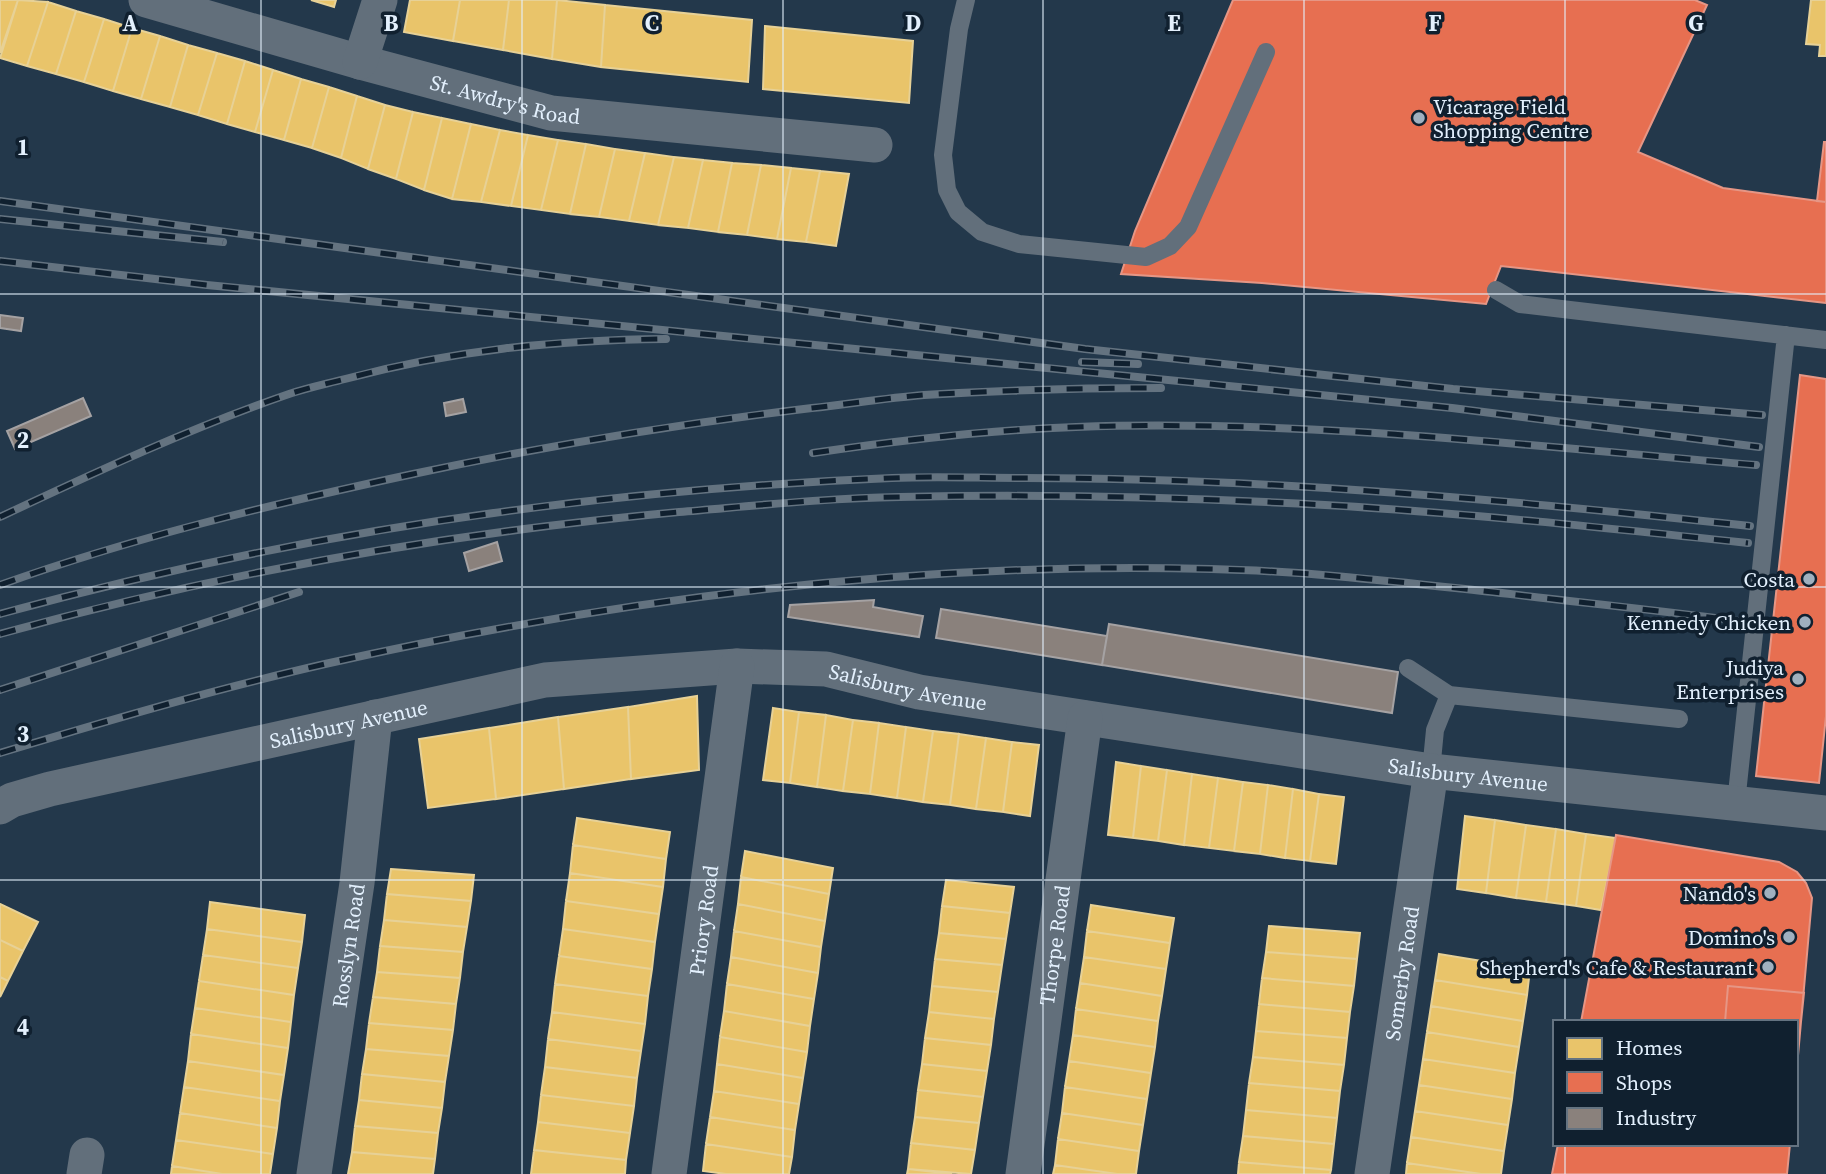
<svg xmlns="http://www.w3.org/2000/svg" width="1826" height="1174" font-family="'Source Serif 4',serif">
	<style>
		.homes { fill: #e9c46a; stroke: #e7d196; stroke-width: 2 }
		.shops { fill: #e76f51; stroke: #e69685; stroke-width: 2 }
		.industry { fill: #8a817c; stroke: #a5a2a3; stroke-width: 2 }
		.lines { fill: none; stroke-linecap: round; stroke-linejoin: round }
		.service { stroke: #626f7b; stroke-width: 18 }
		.minor { stroke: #626f7b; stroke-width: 35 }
		.rail-casing { stroke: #647380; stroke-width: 8 }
		.rail { stroke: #10202f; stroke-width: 5; stroke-dasharray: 16; stroke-linecap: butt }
		.grid { fill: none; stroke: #e3f0fd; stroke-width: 2; stroke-opacity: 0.55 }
		.poi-dot { fill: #a0b0bf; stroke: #10202f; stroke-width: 2.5 }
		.labels { text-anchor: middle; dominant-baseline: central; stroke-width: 7; stroke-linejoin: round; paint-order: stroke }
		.street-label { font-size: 21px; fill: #e3f0fd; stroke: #10202f }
		.poi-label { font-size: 21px; fill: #e3f0fd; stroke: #10202f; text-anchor: end }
		.grid-label { font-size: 23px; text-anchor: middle; font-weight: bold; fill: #e3f0fd; stroke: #10202f; stroke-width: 7; stroke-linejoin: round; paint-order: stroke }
	</style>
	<rect width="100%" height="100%" fill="#23384b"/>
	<path class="homes" d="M0 0H18L0 53Z
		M18 0 48 2 27 66 0 58Z
		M311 0H336L334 7Z
		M410 0H460L453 41 404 32Z
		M460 0H509L503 50 453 41Z
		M509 0H557L552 59 503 50Z
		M557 0 605 5 601 67 552 59Z
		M1811 0H1826V56H1819L1820 45 1806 44Z
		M48 2 76 11 56 74 27 66Z
		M605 5 752 20 748 82 601 67Z
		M76 11 104 19 84 82 56 74Z
		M104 19 132 28 113 91 84 82Z
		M765 26 913 41 909 103 763 89Z
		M132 28 160 36 141 99 113 91Z
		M160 36 188 45 170 107 141 99Z
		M188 45 217 53 198 115 170 107Z
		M217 53 245 61 227 124 198 115Z
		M245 61 273 70 255 132 227 124Z
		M273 70 301 79 284 140 255 132Z
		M301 79 329 87 312 148 284 140Z
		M329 87 357 96 341 158 312 148Z
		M357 96 385 105 368 169 341 158Z
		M385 105 413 112 396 179 368 169Z
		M413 112 442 118 424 190 396 179Z
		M442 118 471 124 452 199 424 190Z
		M471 124 500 130 481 202 452 199Z
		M500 130 528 135 511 206 481 202Z
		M528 135 558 140 541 210 511 206Z
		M558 140 586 144 570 214 541 210Z
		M586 144 615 149 599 217 570 214Z
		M615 149 645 153 629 221 599 217Z
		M645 153 674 157 658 225 629 221Z
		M674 157 703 160 688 228 658 225Z
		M703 160 732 163 718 232 688 228Z
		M732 163 761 165 747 235 718 232Z
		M761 165 791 168 777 239 747 235Z
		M791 168 820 171 806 242 777 239Z
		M820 171 849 174 836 246 806 242Z
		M697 696 699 770 631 779 628 707Z
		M628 707 631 779 564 789 558 717Z
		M773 708 799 712 790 783 763 780Z
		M799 712 826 715 817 787 790 783Z
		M826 715 853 720 843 791 817 787Z
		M558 717 564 789 496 799 489 728Z
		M853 720 879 723 870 794 843 791Z
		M879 723 906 727 897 798 870 794Z
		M906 727 933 731 923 802 897 798Z
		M489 728 496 799 428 808 419 739Z
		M933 731 959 734 950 805 923 802Z
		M959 734 986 738 976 809 950 805Z
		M986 738 1012 742 1003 812 976 809Z
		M1012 742 1039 745 1030 816 1003 812Z
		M1116 762 1141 766 1133 838 1108 835Z
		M1141 766 1167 770 1158 841 1133 838Z
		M1167 770 1192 774 1184 845 1158 841Z
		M1192 774 1218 778 1209 848 1184 845Z
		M1218 778 1243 782 1234 851 1209 848Z
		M1243 782 1268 785 1260 854 1234 851Z
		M1268 785 1293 789 1285 858 1260 854Z
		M1293 789 1319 794 1310 861 1285 858Z
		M1319 794 1344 797 1336 864 1310 861Z
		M1465 816 1495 820 1486 893 1457 889Z
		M577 818 670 832 666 859 573 845Z
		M1495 820 1526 825 1516 898 1486 893Z
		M1526 825 1556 829 1546 902 1516 898Z
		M1556 829 1586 834 1576 906 1546 902Z
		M1586 834 1616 838 1601 910 1576 906Z
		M573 845 666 859 663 887 570 873Z
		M745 851 833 868 829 894 741 877Z
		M391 869 474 875 471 901 387 894Z
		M570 873 663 887 659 914 566 901Z
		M741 877 829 894 825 921 738 904Z
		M946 880 1014 887 1010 913 942 906Z
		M387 894 471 901 467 927 384 920Z
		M566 901 659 914 655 942 563 929Z
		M210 902 305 915 302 942 207 929Z
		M0 904 38 922 23 951 0 940Z
		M738 904 825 921 821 947 734 931Z
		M1091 905 1174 918 1170 943 1087 931Z
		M942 906 1010 913 1006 939 939 933Z
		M384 920 467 927 463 952 380 946Z
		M1269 926 1360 933 1357 959 1266 952Z
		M207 929 302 942 298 968 203 955Z
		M563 929 655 942 652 969 559 956Z
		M734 931 821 947 818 973 731 957Z
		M1087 931 1170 943 1166 969 1084 957Z
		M939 933 1006 939 1002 965 935 959Z
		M0 940 23 951 8 981 0 977Z
		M380 946 463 952 460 978 377 972Z
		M1266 952 1357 959 1354 986 1262 978Z
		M1439 954 1530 969 1527 995 1435 980Z
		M203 955 298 968 294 995 199 981Z
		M559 956 652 969 648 996 555 984Z
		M731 957 818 973 814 999 727 984Z
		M1084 957 1166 969 1162 996 1080 983Z
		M935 959 1002 965 998 992 932 986Z
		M377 972 460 978 456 1004 373 997Z
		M0 977 8 981 0 997Z
		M1262 978 1354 986 1350 1012 1259 1004Z
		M1435 980 1527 995 1523 1021 1431 1006Z
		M199 981 294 995 291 1022 195 1008Z
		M1080 983 1162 996 1158 1021 1076 1009Z
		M555 984 648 996 645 1024 552 1012Z
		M727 984 814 999 810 1026 724 1011Z
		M932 986 998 992 994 1019 929 1012Z
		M373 997 456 1004 453 1030 369 1023Z
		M1259 1004 1350 1012 1347 1038 1256 1031Z
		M1431 1006 1523 1021 1519 1047 1427 1032Z
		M195 1008 291 1022 288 1048 191 1034Z
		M1076 1009 1158 1021 1155 1047 1073 1035Z
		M724 1011 810 1026 807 1052 720 1037Z
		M552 1012 645 1024 641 1051 548 1039Z
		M929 1012 994 1019 991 1045 925 1038Z
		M369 1023 453 1030 449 1056 366 1049Z
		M1256 1031 1347 1038 1344 1065 1253 1057Z
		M1427 1032 1519 1047 1515 1073 1423 1059Z
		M191 1034 288 1048 284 1075 188 1061Z
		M1073 1035 1155 1047 1151 1073 1069 1061Z
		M720 1037 807 1052 803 1078 717 1064Z
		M925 1038 991 1045 987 1071 922 1064Z
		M548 1039 641 1051 637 1078 545 1067Z
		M366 1049 449 1056 445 1082 362 1074Z
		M1253 1057 1344 1065 1340 1091 1249 1083Z
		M1423 1059 1515 1073 1512 1099 1419 1085Z
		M188 1061 284 1075 280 1101 184 1087Z
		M1069 1061 1151 1073 1147 1099 1065 1087Z
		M717 1064 803 1078 799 1104 714 1091Z
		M922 1064 987 1071 983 1097 918 1090Z
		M545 1067 637 1078 634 1106 541 1095Z
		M362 1074 445 1082 442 1108 359 1100Z
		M1249 1083 1340 1091 1337 1118 1246 1110Z
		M1419 1085 1512 1099 1508 1125 1415 1111Z
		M184 1087 280 1101 277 1128 180 1113Z
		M1065 1087 1147 1099 1143 1125 1062 1113Z
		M918 1090 983 1097 979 1123 915 1117Z
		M714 1091 799 1104 795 1130 710 1117Z
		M541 1095 634 1106 630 1133 538 1122Z
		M359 1100 442 1108 438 1133 355 1126Z
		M1246 1110 1337 1118 1334 1144 1243 1136Z
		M1415 1111 1508 1125 1504 1151 1411 1137Z
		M180 1113 277 1128 273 1154 176 1140Z
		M1062 1113 1143 1125 1139 1151 1058 1139Z
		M710 1117 795 1130 792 1157 706 1144Z
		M915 1117 979 1123 975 1150 911 1143Z
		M538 1122 630 1133 626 1160 534 1150Z
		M355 1126 438 1133 435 1159 352 1152Z
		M1243 1136 1334 1144 1331 1170 1239 1162Z
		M1411 1137 1504 1151 1501 1174H1481L1407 1163Z
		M1058 1139 1139 1151 1136 1174H1117L1055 1165Z
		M176 1140 273 1154 270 1174H222L172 1166Z
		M911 1143 975 1150 971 1174 908 1169Z
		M706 1144 792 1157 789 1174H726L703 1171Z
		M534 1150 626 1160 625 1174H531Z
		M352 1152 435 1159 433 1174H348Z
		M1239 1162 1331 1170 1330 1174H1238Z
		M1407 1163 1481 1174H1406Z
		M1055 1165 1117 1174H1053Z
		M172 1166 222 1174H171Z
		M908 1169 952 1174H907Z"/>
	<path class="shops" d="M1233 0H1695L1707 5 1638 152 1723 188 1826 202V303L1501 266 1486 304 1262 283 1121 274 1135 231Z
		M1824 142H1826V202L1817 201Z
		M1800 375 1826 379V716L1819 783 1756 776Z
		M1616 835 1779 862 1797 872 1806 883 1812 898 1796 1078V1022H1581Z
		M1728 986 1804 993 1799 1041H1796V1022H1725Z
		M1558 1144H1790L1787 1174H1552Z"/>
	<path class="industry" d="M0 315 23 318 21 331 0 328Z
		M83 398 91 416 15 449 7 431Z
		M463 399 466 412 446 416 444 403Z
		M497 542 502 561 469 571 464 553Z
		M874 600 873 607 923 616 919 637 788 617 790 605Z
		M941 609 1107 636 1102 665 936 638Z
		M1109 624 1398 672 1392 713 1102 665Z"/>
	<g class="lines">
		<path class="service" d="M966 0 959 29 943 155 947 190 958 212 982 232 1019 244 1146 257 1170 246 1188 227 1266 52
			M1496 290 1520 304 1826 340
			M1408 668 1449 695 1679 719
			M1431 771 1435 730 1449 695
			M1736 803 1786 335"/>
		<g class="minor">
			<path id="s1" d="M146 0 360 62 551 113 875 145"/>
			<path d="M360 62 380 0"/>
			<path id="s2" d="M0 807 12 800 50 789 545 680 737 666 826 669 919 692 1431 771 1826 813"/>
			<path d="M84 1174 87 1155"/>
			<path id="s3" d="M314 1174 357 883 375 717"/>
			<path id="s4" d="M669 1174 737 666"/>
			<path id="s5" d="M1023 1174 1085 718"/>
			<path id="s6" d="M1372 1174 1431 771"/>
		</g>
		<g class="rail-casing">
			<path id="rail" d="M0 201 1085 349 1453 389 1762 415
				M0 219 223 242
				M0 261 207 285 1452 408 1759 447
				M1082 362 1138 364
				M813 453C901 440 987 430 1076 427 1303 419 1531 446 1756 465
				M0 517C94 473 190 428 289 394 307 388 326 384 345 379 454 350 554 340 666 339
				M0 585C134 537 273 504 413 474 545 446 677 424 812 408 849 404 886 398 924 395 1003 390 1082 388 1161 388
				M0 614C290 534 591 490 892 478 936 476 981 478 1025 478 1267 478 1509 500 1750 526
				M0 634C223 572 449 533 679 512 752 506 826 498 900 497 1042 494 1183 497 1325 505 1466 513 1607 528 1748 543
				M0 690 299 592
				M0 753C107 721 215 689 325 664 615 599 913 561 1211 569 1306 571 1399 582 1493 592 1575 602 1657 610 1739 621"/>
		</g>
		<use href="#rail" class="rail"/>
	</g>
	<path class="grid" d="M261 0V1174M522 0V1174M783 0V1174M1043 0V1174M1304 0V1174M1565 0V1022M0 294H1826M0 587H1826M0 880H1826M1565 1144V1174"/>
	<g class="poi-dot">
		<circle cx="1419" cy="118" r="7"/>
		<circle cx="1809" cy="579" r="7"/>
		<circle cx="1805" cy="622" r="7"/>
		<circle cx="1798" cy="679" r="7"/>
		<circle cx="1770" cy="893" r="7"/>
		<circle cx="1789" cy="937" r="7"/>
		<circle cx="1768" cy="967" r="7"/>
	</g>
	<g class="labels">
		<g class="street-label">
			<text stroke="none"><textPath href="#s1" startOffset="373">St. Awdry's Road</textPath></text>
			<text stroke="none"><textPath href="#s2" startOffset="926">Salisbury Avenue</textPath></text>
			<text stroke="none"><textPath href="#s2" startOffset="359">Salisbury Avenue</textPath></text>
			<text stroke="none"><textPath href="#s2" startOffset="1493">Salisbury Avenue</textPath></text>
			<text stroke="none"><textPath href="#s4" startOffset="256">Priory Road</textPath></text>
			<text stroke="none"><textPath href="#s3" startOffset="231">Rosslyn Road</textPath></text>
			<text stroke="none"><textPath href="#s5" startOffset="231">Thorpe Road</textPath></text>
			<text stroke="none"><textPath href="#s6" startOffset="203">Somerby Road</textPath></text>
		</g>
		<g class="poi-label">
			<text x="1433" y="106" text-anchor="start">Vicarage Field<tspan x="1433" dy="24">Shopping Centre</tspan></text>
			<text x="1795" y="579">Costa</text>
			<text x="1791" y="622">Kennedy Chicken</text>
			<text x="1784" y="667">Judiya<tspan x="1784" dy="24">Enterprises</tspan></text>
			<text x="1756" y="893">Nando's</text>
			<text x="1775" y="937">Domino's</text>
			<text x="1754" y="967">Shepherd's Cafe &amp; Restaurant</text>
		</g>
	</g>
	<g class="grid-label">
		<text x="130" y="31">A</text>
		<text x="391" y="31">B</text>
		<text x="652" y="31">C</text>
		<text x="913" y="31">D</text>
		<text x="1174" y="31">E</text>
		<text x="1435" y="31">F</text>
		<text x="1696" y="31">G</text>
		<text x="23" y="155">1</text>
		<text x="23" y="448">2</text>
		<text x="23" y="742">3</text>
		<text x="23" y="1035">4</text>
	</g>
	<rect x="1553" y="1020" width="245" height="126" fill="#10202f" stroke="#647381" stroke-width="2"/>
	<rect x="1567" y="1038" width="35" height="21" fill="#e9c46a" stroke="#647381" stroke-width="2"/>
	<text x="1616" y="1055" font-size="21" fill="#e3f0fd">Homes</text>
	<rect x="1567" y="1072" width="35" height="21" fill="#e76f51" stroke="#647381" stroke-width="2"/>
	<text x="1616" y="1090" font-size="21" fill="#e3f0fd">Shops</text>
	<rect x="1567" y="1108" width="35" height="21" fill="#8a817c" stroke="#647381" stroke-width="2"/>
	<text x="1616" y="1125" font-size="21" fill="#e3f0fd">Industry</text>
</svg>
